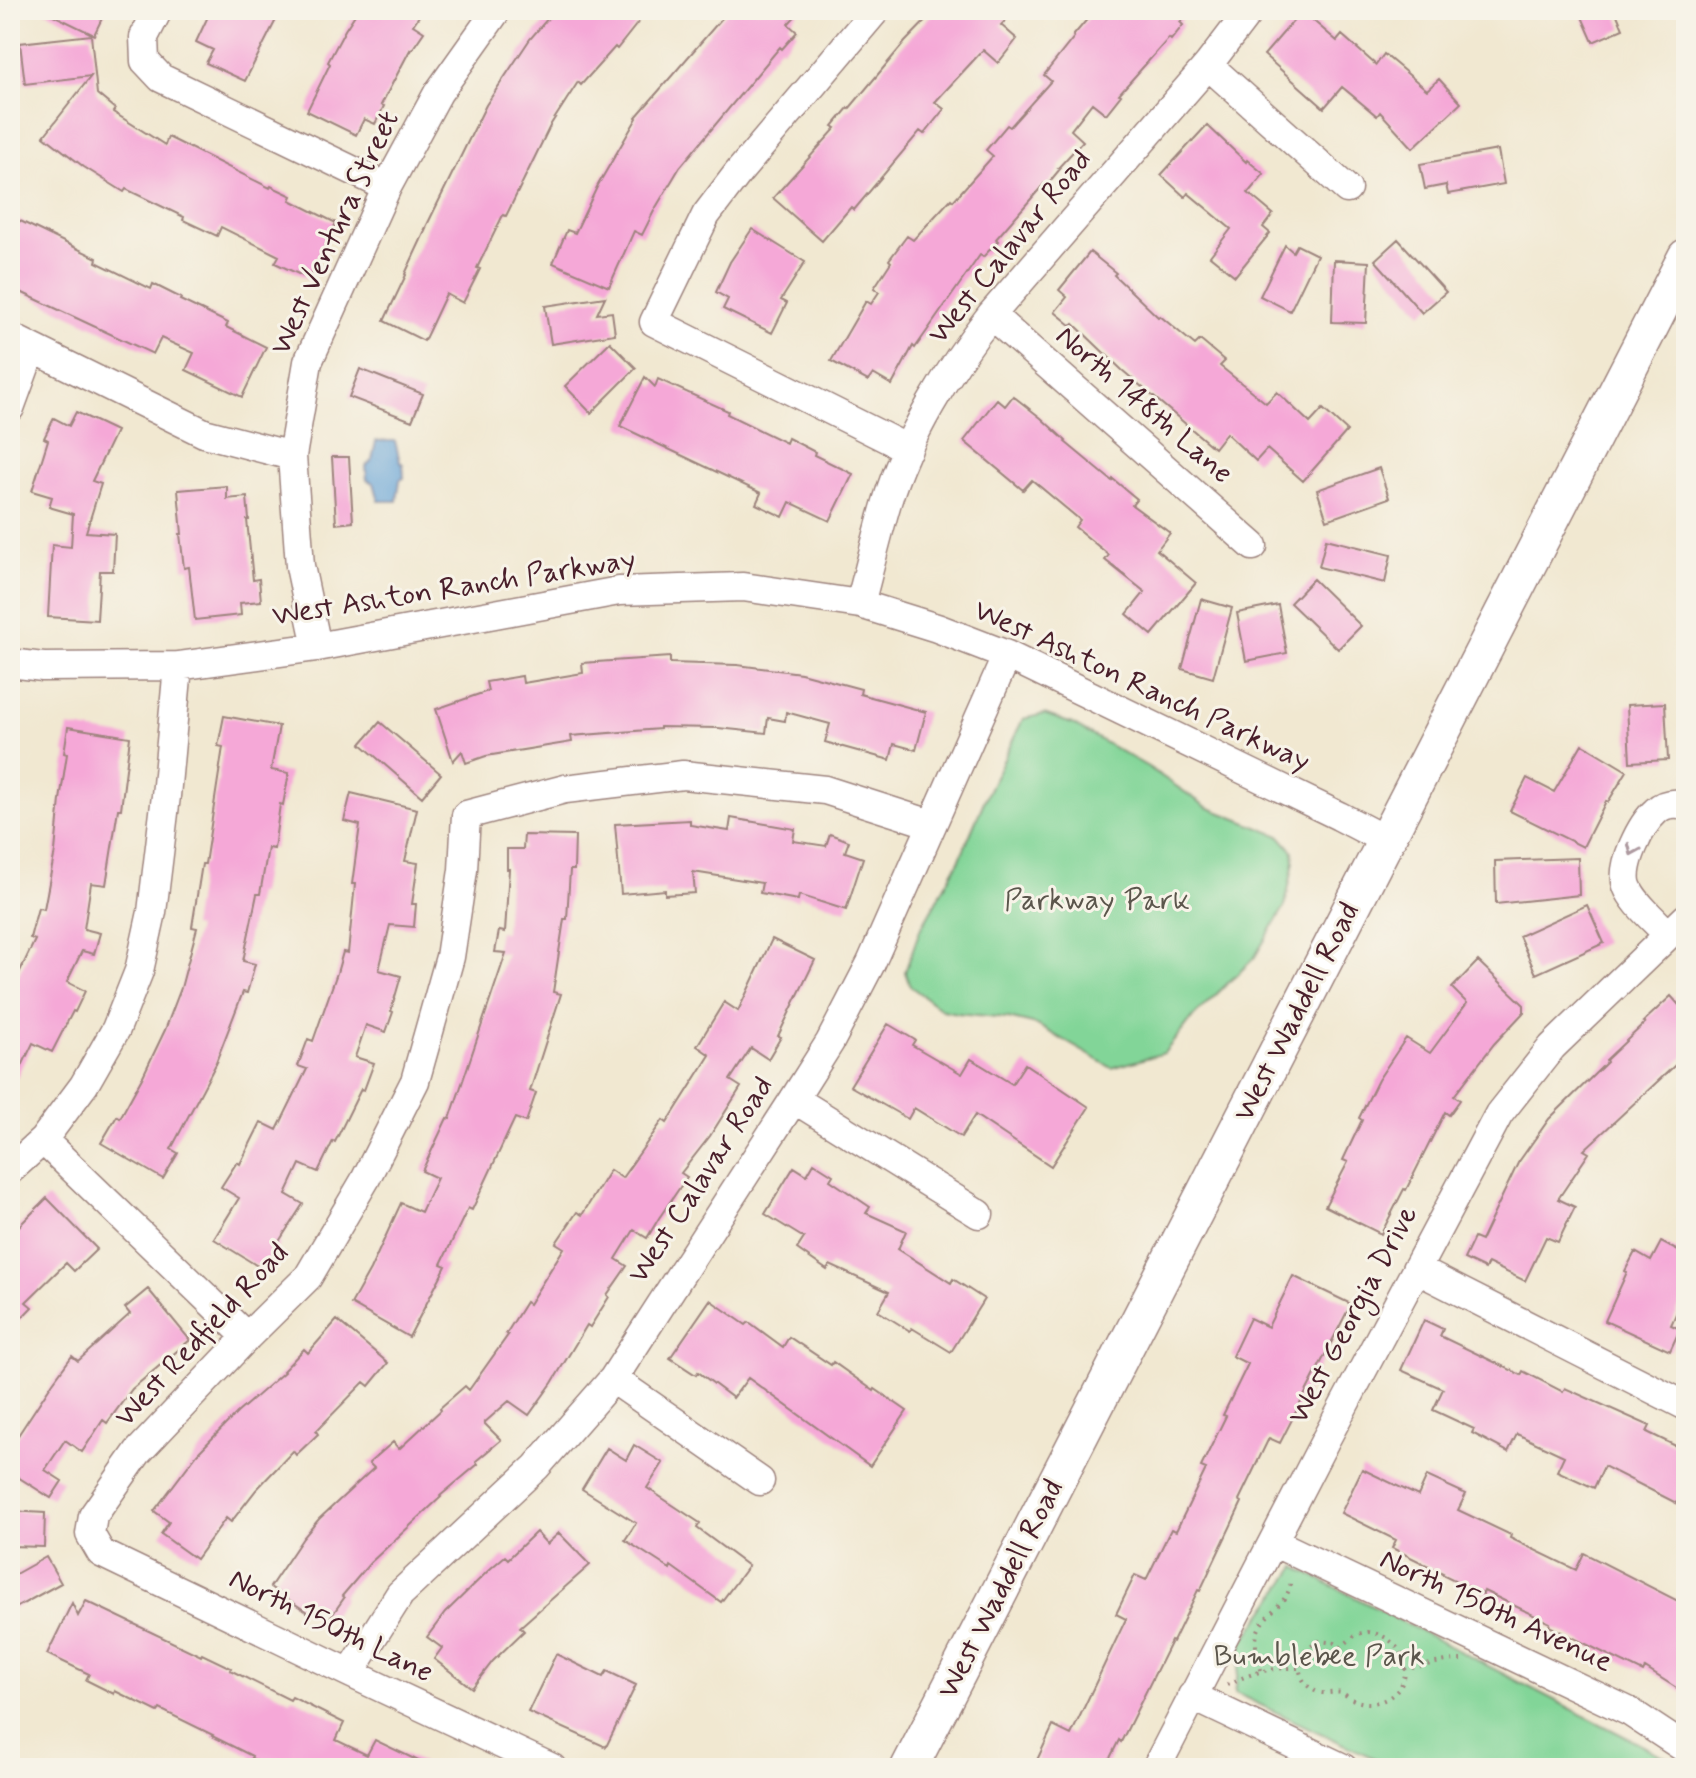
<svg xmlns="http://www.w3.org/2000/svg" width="1696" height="1778" font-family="Mynerve,sans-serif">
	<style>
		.green { fill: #82d598; stroke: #667a62; stroke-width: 2 }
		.water { fill: #64a2d6; stroke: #576080; stroke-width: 2 }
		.building { fill: #f5a8d7 }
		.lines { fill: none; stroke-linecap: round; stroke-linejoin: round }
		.minor-casing { stroke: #9e847e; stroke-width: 31 }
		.major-casing { stroke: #9e847e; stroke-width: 39 }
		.path { stroke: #9e847e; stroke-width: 4; stroke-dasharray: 2 6; stroke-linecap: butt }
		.minor { stroke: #fff; stroke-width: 28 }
		.major { stroke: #fff; stroke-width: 36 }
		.oneway { stroke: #ae9aa0 }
		.labels { text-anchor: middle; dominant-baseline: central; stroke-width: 6; stroke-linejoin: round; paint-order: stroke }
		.street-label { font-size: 30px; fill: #4a1f2b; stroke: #f7f3e8 }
		.park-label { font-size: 30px; fill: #5b564c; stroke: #f7f3e8 }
	</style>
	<rect width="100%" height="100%" fill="#f7f3e8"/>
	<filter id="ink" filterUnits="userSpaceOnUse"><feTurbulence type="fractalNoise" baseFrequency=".0125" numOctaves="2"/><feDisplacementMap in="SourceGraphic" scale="16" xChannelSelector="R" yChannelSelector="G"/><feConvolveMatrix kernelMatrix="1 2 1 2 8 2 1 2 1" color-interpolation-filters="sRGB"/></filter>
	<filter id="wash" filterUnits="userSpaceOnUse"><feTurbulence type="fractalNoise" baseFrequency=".006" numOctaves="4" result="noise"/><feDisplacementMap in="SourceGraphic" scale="32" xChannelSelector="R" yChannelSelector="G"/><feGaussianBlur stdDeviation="1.8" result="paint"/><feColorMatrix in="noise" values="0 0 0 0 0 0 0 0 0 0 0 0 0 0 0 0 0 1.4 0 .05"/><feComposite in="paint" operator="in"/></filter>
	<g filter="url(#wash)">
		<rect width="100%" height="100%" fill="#f1e8d1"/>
		<path class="green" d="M1044 714 1072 724 1148 767 1207 807 1280 836 1293 851 1294 861 1285 906 1254 958 1194 1016 1164 1053 1112 1068 1037 1025 1008 1018 957 1013 942 1010 910 986 905 972 920 930 959 861 988 792 1023 719Z
			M1296 1567 1686 1768H1395L1235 1693 1242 1643Z"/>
		<path class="water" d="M376 441H395L400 462 403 464 404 478 400 480 397 501H379L374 483 367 480 366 466 372 460Z"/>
		<g id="blocks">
			<path class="building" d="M43 10H106L94 35Z
				M211 10H281L245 81 206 63 213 50 196 42Z
				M358 10H423L413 25 424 32 411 51 410 50 381 105 384 106 375 124 364 119 356 135 307 111 330 64 328 62 345 30Z
				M555 10H627L640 20 617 49 615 47 581 85 578 82 551 124 506 216 503 215 477 268 480 269 463 303 446 294 424 341 384 321 406 275 405 274 426 229H425L486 105 530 39Z
				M729 10H801L788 24 797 32 782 49 780 47 680 167 655 209 642 235 634 231 609 287 553 263 567 230 575 233 598 185 637 118 636 117Z
				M936 10H1016L1001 25 1017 39 998 63 983 50 935 102 944 109 924 134 920 131 854 210 851 207 822 241 773 198 836 128 833 126 848 108 849 109 905 42Z
				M1095 10H1191L1180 22 1183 25 1171 40 1169 38 1119 94 1121 95 1106 114 1092 103 1071 130 1083 141 1058 168 1060 169 1046 186 1044 184 996 239 998 241 983 257 980 255 915 348 913 346 892 385 873 374 868 381 831 361 866 301 871 304 879 292 874 288 891 262 889 260 907 236 913 240 951 199 953 201 993 156 986 150 1007 125 1010 127 1051 81 1044 75 1074 37 1073 36Z
				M1579 10H1615L1623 29 1593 42Z
				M1302 11 1337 41 1342 35 1376 65 1384 54 1427 90 1439 79 1461 103 1413 148 1380 112 1377 116 1342 87 1324 108 1264 55Z
				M91 35 97 94 115 109 113 112 165 145 168 137 270 188 271 186 292 196 290 200 336 223 309 279 275 263 279 256 221 227 217 236 183 220 184 217 126 189 124 192 84 167 44 136 91 76 25 84 20 43Z
				M1207 125 1246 162 1247 160 1264 174 1248 193 1273 214 1263 227 1270 233 1235 276 1210 256 1231 229 1188 193 1185 197 1161 175Z
				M1498 150 1504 184 1448 194 1446 185 1425 189 1420 164Z
				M10 216 97 258 96 262 151 289 153 284 181 298 180 300 228 323 226 327 266 347 242 397 186 370 194 353 161 338 153 354 10 287Z
				M752 229 805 262 781 300 787 303 772 333 723 309 728 299 716 292 730 262Z
				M1398 239 1446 292 1422 313 1375 260Z
				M1285 245 1293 252 1297 245 1317 255 1290 311 1260 296Z
				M1090 252 1116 273 1114 275 1158 317 1160 316 1195 345 1200 340 1225 361 1220 366 1266 403 1277 392 1310 423 1323 409 1347 431 1303 481 1267 449 1256 461 1226 433 1214 448 1122 370 1074 324 1072 326 1055 312 1067 297 1059 290Z
				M1334 260 1369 262 1366 323 1332 322Z
				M605 297 597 314 612 312 615 334 551 344 545 306Z
				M610 342 636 368 591 413 565 386Z
				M360 369 423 394 412 421 349 397Z
				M645 377 655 387 658 379 728 411 727 414 786 443 788 438 815 452 814 455 853 474 830 521 790 502 783 517 756 504 761 493 620 426Z
				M1013 396 1041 418 1066 441 1065 442 1112 481 1113 479 1137 499 1132 505 1170 533 1157 550 1196 583 1152 635 1127 614 1145 592 1105 560 1109 555 1075 527 1080 520 1032 480 1023 490 964 441 997 399 1005 406Z
				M76 412 116 431 92 481 101 484 86 532 115 534 113 571H100L97 620 48 617 52 545 71 547 73 514 49 507 52 497 32 491 48 440 44 438 54 418 69 426Z
				M332 457H349L353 522 336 524Z
				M1379 468 1389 498 1327 520 1317 490Z
				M227 486V499L247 497 249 520H247L253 580 259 579 261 601 240 603 241 615 195 620 189 567 184 568 180 534H182L178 490Z
				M1326 539 1391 555 1385 583 1319 567Z
				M1313 579 1361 626 1338 649 1290 603Z
				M1201 599 1232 608 1213 678 1182 669Z
				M1278 605 1287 653 1246 661 1237 613Z
				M670 657V663L737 665 801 673 861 689 860 694 926 712 916 750 894 744 890 760 825 742 830 724 786 712 785 721 768 718 766 733 718 728 660 727V729L571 736 572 742 486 756 466 763 462 751 453 761 436 709 488 691 486 682 522 676 523 683 583 673 582 663Z
				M1665 703 1668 760 1630 762 1627 705Z
				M224 716 279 726 271 770 289 773 283 805 280 804 274 849 268 848 260 894H257L243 961 255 964 247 993 243 992 216 1062H217L171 1149 178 1153 163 1179 101 1143 117 1116 120 1118 142 1078 165 1030 181 988 197 928 192 927 202 864H205L223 747 218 746Z
				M380 722 441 774 422 797 361 744Z
				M68 727 130 737 121 809H118L106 885 91 883 84 929 100 933 94 954 82 951 67 982 85 991 75 1012 73 1011 52 1052 33 1043 10 1091V992L35 940 30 938 38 908 44 909 55 851 60 800 67 754 64 753Z
				M1582 744 1627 771 1608 802 1606 801 1583 847 1510 811 1527 778 1554 792Z
				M351 793 417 809 405 861 418 863 412 904H416L414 927 390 925 379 970 401 976 391 1011 393 1012 386 1032 366 1025 355 1057 374 1063 364 1090 361 1089 335 1142 333 1141 318 1172 300 1164 286 1194 303 1204 278 1243 280 1245 264 1270 214 1239 239 1198 221 1187 237 1162 240 1164 261 1122 277 1130 307 1069 298 1066 308 1039 313 1041 337 973 343 952 348 953 355 884H352L360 825 344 821Z
				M731 818 795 829 793 841 826 846 830 834 849 841 845 852 863 858 846 910 799 895 798 900 760 893 762 883 693 872 695 893 665 895V890L621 894 615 824 690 820V825L729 831Z
				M524 835 575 836 574 870H570L567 919H564L553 992 561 994 530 1091 536 1093 526 1122 515 1118 472 1210 468 1208 441 1264 446 1266 409 1337 351 1304 370 1270 401 1203 421 1212 437 1178 422 1171 447 1118 450 1119 506 953 495 952 499 931 505 932 509 869H507V849H523Z
				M1578 858 1579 895 1496 904 1495 861Z
				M1587 905 1604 943 1536 974 1519 936Z
				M772 939 815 960 778 1036 781 1037 768 1059 751 1048 730 1080 741 1087 710 1136 681 1173 687 1177 659 1218 647 1238 634 1230 616 1259 627 1266 607 1295 609 1297 590 1327 587 1325 552 1383 529 1415 509 1401 484 1423 501 1440 476 1461 478 1464 440 1496 441 1497 370 1563 342 1596 344 1598 330 1618 314 1608 310 1614 270 1587 303 1538 319 1519 374 1468 369 1463 393 1442 399 1449 441 1410 440 1408 465 1386 469 1390 508 1335 506 1334 526 1302 529 1304 564 1248 556 1243 577 1212 582 1215 610 1170 622 1178 663 1120 667 1123 710 1055 697 1046 724 1002 738 1011Z
				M1478 961 1524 1005V1012L1494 1044 1454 1096 1460 1100 1449 1115 1445 1112 1406 1190 1404 1189 1381 1234 1325 1206 1348 1162 1343 1160 1362 1120 1359 1118 1378 1080 1406 1038 1430 1053 1467 1003 1452 988Z
				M1671 996 1686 1013V1055L1584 1150 1589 1153 1558 1199 1575 1207 1558 1242 1546 1237 1525 1281 1488 1263 1485 1269 1464 1259 1474 1238 1481 1241 1518 1163 1549 1119 1607 1062 1606 1060 1645 1023 1643 1022Z
				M888 1024 915 1040 912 1045 962 1074 971 1059 1012 1084 1025 1064 1089 1107 1051 1166 975 1115 961 1137 914 1108 908 1119 850 1086Z
				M814 1163 833 1175 830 1180 870 1207 866 1213 906 1231 898 1249 951 1283 953 1279 984 1299 951 1352 912 1328 910 1331 878 1311 889 1292 830 1265 827 1270 797 1249 804 1238 765 1214 794 1167 807 1175Z
				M47 1198 97 1249 74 1271 66 1263 26 1302 32 1307 10 1330V1235Z
				M1661 1242 1686 1255V1292L1671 1325 1680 1329 1670 1351 1605 1321 1627 1272 1625 1271 1635 1252 1651 1261Z
				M1293 1276 1351 1304 1280 1443 1269 1438 1239 1500 1242 1502 1200 1591 1198 1590 1173 1642 1171 1641 1121 1742 1119 1740 1105 1768H1053L1037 1760 1053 1726 1071 1735 1126 1619 1116 1614 1135 1575 1146 1580 1171 1529 1176 1531 1206 1469 1201 1467 1226 1416 1223 1415 1248 1364 1232 1356 1250 1318 1268 1327Z
				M148 1289 190 1340 132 1389 107 1423 103 1420 82 1452 65 1440 45 1470 62 1481 51 1498 10 1472V1433L17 1437 53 1382 72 1356 78 1361 130 1314 125 1308Z
				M710 1300 746 1325 749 1322 783 1347 789 1337 831 1365 833 1362 874 1391 875 1389 907 1411 870 1466 748 1378 733 1398 698 1372 696 1375 670 1358Z
				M337 1320 388 1363 369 1386 364 1382 316 1431 318 1434 296 1455 293 1451 256 1490 231 1522 226 1518 196 1559 161 1534 169 1522 154 1511 197 1454 237 1413 284 1372 283 1371 304 1349 308 1353Z
				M1424 1320 1443 1329 1440 1336 1521 1375 1523 1371 1563 1392 1565 1388 1650 1426 1647 1432 1686 1451V1508L1604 1466 1594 1488 1557 1471 1564 1456 1517 1434 1508 1452 1472 1433 1474 1429 1433 1410 1443 1389 1401 1370Z
				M634 1445 663 1463 647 1488 700 1523 697 1528 748 1566 721 1602 671 1566 670 1569 625 1540 636 1523 582 1489 607 1448 626 1460Z
				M1362 1469 1418 1496 1427 1476 1466 1494 1458 1510 1511 1535 1510 1538 1576 1570 1584 1553 1686 1605V1694L1645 1668 1643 1672 1549 1626 1550 1623 1484 1591 1483 1594 1442 1574 1443 1573 1392 1548 1396 1540 1341 1513Z
				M10 1511 45 1513 44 1547 10 1546Z
				M536 1532 547 1544 559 1533 590 1565 520 1627 524 1631 493 1661 472 1688 434 1659 442 1648 427 1637 445 1613 490 1569 505 1556 508 1559Z
				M46 1557 61 1583 10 1611V1577Z
				M86 1601 201 1656 202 1654 231 1668 230 1670 290 1700 292 1697 344 1723 336 1740 367 1755 375 1740 433 1768H270L251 1758 252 1756 212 1736 213 1735 160 1709 158 1712 115 1691 114 1694 86 1680 89 1674 47 1654 72 1603 78 1616Z
				M556 1654 603 1677 607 1671 636 1685 606 1747 528 1712Z"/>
		</g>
	</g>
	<g filter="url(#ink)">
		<use href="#blocks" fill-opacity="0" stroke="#9e847e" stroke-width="2"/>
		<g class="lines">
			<g class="minor-casing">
				<path id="minor" d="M158 10 144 37 145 61 161 78 387 187
					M876 10 738 173 706 215 654 322 908 449
					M1208 65 1347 189
					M991 315 1253 546
					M10 337 204 433 292 456
					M10 408 32 348
					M860 604C869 570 877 536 887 502 906 438 950 367 991 315L1208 65 1250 10
					M317 647 300 566 292 456 308 362 387 187 438 93 497 10
					M10 663 43 667 178 666 317 647 619 591 743 587 860 604 937 628 1007 655 1339 816 1385 840
					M1668 935C1655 920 1634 904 1627 886 1620 866 1641 824 1656 811 1664 803 1676 803 1686 805
					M794 1099 979 1214
					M43 1140 247 1337
					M10 1170 43 1140 84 1085 116 1029 139 971 152 912 166 796 178 666
					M1416 1269 1686 1406
					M613 1379 760 1481
					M1273 1542 1630 1712 1686 1749
					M350 1673 400 1594 536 1467 613 1379 794 1099 830 1042 871 963 1007 655
					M1192 1696 1343 1768
					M552 1768 350 1673 101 1553 90 1534 93 1516 138 1452 247 1337 308 1277 365 1180 415 1081 450 957 463 870 466 815 565 789 683 775 825 790 931 824
					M1156 1768 1326 1439 1499 1114 1552 1047 1686 918"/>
			</g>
			<g class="major-casing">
				<path id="major" d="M909 1768 1686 257"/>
			</g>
			<path class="path" d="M1368 1632C1404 1636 1420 1679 1388 1698 1377 1704 1364 1705 1352 1699 1349 1698 1345 1694 1342 1693 1334 1691 1326 1695 1318 1692 1302 1687 1294 1667 1304 1652 1308 1647 1313 1644 1319 1641L1335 1643 1341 1647 1357 1634Z
				M1404 1669C1423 1667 1441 1660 1461 1660
				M1261 1670C1259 1662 1256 1653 1256 1644 1255 1612 1291 1609 1291 1578
				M1227 1685C1253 1672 1271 1667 1301 1668"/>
			<use href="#minor" class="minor"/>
			<use href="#major" class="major"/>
		</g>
		<defs><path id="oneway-chevron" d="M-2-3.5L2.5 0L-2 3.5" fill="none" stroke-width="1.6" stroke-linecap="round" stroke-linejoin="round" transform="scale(2)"/></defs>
		<use class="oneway" href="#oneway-chevron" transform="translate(1633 850) rotate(114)"/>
	</g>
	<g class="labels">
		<g class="street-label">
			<text transform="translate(335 233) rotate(-65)">West Ventura Street</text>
			<text transform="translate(1010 247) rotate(-51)">West Calavar Road</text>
			<text transform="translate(1144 405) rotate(41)">North 148th Lane</text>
			<text transform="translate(454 588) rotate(-9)">West Ashton Ranch Parkway</text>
			<text transform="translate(1142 686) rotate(25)">West Ashton Ranch Parkway</text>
			<text transform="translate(1297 1012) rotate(-63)">West Waddell Road</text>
			<text transform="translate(701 1180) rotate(-57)">West Calavar Road</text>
			<text transform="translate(1353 1315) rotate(-62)">West Georgia Drive</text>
			<text transform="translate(202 1335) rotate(-47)">West Redfield Road</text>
			<text transform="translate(1001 1589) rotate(-63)">West Waddell Road</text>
			<text transform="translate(1496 1611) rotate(25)">North 150th Avenue</text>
			<text transform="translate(331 1626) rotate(26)">North 150th Lane</text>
		</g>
		<g class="park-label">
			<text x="1097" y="900">Parkway Park</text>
			<text x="1319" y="1656">Bumblebee Park</text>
		</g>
	</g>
	<rect width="1696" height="1778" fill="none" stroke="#f7f3e8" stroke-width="40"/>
</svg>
